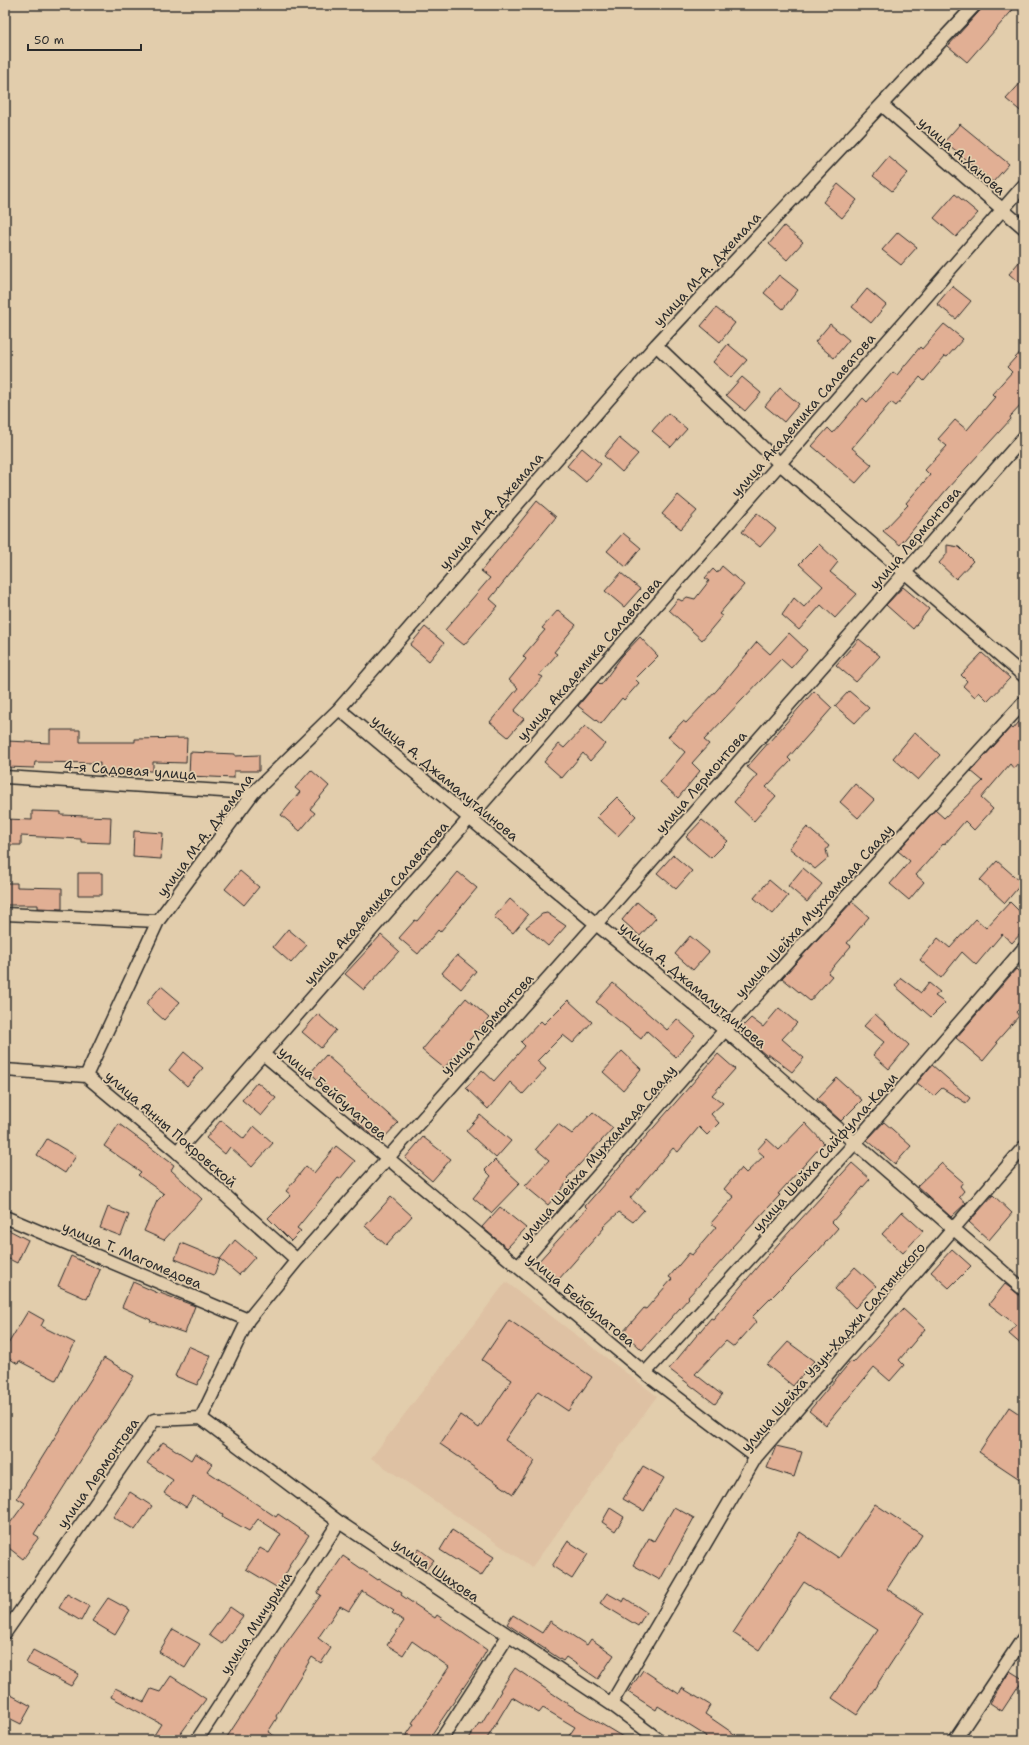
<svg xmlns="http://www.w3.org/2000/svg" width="1029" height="1745" font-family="'Shantell Sans',sans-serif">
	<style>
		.built { fill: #dec1a3 }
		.building { fill: #e1af94; stroke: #2b2b2b }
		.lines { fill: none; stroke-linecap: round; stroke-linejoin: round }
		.street-casing { stroke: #2b2b2b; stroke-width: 15 }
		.street { stroke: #e2cdac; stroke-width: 12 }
		.labels { text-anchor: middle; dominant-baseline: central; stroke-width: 3.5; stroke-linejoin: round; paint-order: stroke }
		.street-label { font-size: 14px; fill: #2b2b2b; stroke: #e2cdac }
	</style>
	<rect width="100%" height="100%" fill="#e2cdac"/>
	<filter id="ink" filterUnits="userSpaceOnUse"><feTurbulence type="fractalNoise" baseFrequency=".025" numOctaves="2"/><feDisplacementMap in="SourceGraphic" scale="8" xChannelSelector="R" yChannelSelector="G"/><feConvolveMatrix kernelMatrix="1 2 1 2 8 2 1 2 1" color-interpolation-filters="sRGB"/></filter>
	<g filter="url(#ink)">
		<path class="built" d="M506 1282 657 1396 532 1567 371 1458Z"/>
		<path class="building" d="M985 5H1017L967 62 948 46Z
			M1024 79V114L1006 99Z
			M960 124 1009 164 993 182 944 142Z
			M889 157 908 173 892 191 873 176Z
			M838 184 857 200 842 218 823 202Z
			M955 194 978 213 956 237 934 218Z
			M784 226 803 242 787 260 769 244Z
			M898 232 917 247 901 265 882 250Z
			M1024 256V287L1009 274Z
			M779 275 798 290 783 309 764 293Z
			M952 286 971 301 956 319 937 304Z
			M867 289 886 305 871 323 852 307Z
			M716 308 735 323 720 342 701 326Z
			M830 324 849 340 834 358 815 342Z
			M944 324 963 339 947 357 945 356 924 381 920 377 896 406 891 402 852 448 872 465 856 483 812 446 828 428 833 433 863 398 867 402 893 372 897 375 920 347 922 349Z
			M728 344 747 360 731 378 713 362Z
			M1024 348V402L1010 417 1011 419 947 489 900 545 883 531 908 505 906 503 930 475 925 470 947 446 938 439 955 420 967 430 995 397 992 394 1012 372 1007 367Z
			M742 377 761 393 745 411 726 395Z
			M780 388 799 404 784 422 765 406Z
			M668 413 687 429 671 447 652 431Z
			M619 438 638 454 622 472 604 456Z
			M582 448 601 464 586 482 567 466Z
			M678 495 697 511 681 529 662 514Z
			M537 501 556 517 490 599 498 606 464 645 445 630 490 578 481 571Z
			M757 513 776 529 760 547 742 532Z
			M623 533 641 548 626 567 607 551Z
			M819 544 838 562 830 572 857 594 835 618 821 605 799 630 782 615 794 598 804 607 823 586 799 564Z
			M947 545 959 547 973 561 956 579 939 563 947 554Z
			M722 566 744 585 719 614 722 616 702 640 669 610 678 599 682 601 687 597 695 599 709 581 705 578 713 569 717 573Z
			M621 573 640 589 624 607 605 591Z
			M903 587 929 609 913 629 886 605Z
			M558 610 576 625 554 652 557 654 539 675 543 677 514 711 524 719 508 737 490 722 518 688 509 680 526 659 523 656 545 630 542 628Z
			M425 627 444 643 429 661 410 645Z
			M789 633 807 650 791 668 781 659 704 740 709 744 692 763 700 771 678 798 660 782 685 752 668 737 683 721 686 723 717 690 757 642 770 654Z
			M640 637 658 656 635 679 639 683 624 700 622 698 601 724 578 706 598 682 601 685 622 656Z
			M859 639 880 656 856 682 836 665Z
			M982 653 1010 678 988 701 979 692 975 697 963 686 967 681 961 675Z
			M814 691 832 708 788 758 791 761 766 787 776 796 754 821 734 802 757 775 747 767Z
			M849 691 869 708 855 723 835 706Z
			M1024 716V757L1014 769 1010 764 981 798 993 809 974 830 965 821 944 845 943 844 916 875 924 882 909 900 890 884 910 861 898 851 935 810 944 818 983 781 971 771 1011 727 1013 729Z
			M585 726 605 744 590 761 583 753 562 778 544 762 559 744 564 748Z
			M50 730H80V742H135V739L187 738 186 763 153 762V771H130V775H100V763L35 762 34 768 6 767 7 741 50 743Z
			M915 732 940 755 918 780 893 758Z
			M190 752 235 754V756L259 755V771H234V778L189 776Z
			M311 770 329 786 310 809 315 813 300 831 281 815 300 792 295 788Z
			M855 784 874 800 858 818 840 802Z
			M617 797 636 816 618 836 597 817Z
			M32 811 61 812V815L111 817 110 843 81 842V839L21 836V845H5V819L32 820Z
			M702 820 728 841 711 858 686 837Z
			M807 827 829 846 826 850 828 858 815 869 789 848Z
			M134 831 163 833 161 859 133 857Z
			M673 855 692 871 676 889 657 873Z
			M997 861 1022 883 1005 903 980 880Z
			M803 868 822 884 807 902 788 886Z
			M240 871 259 887 244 905 225 889Z
			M458 872 477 888 440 932 438 930 418 954 399 938 415 920 417 921Z
			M78 873H102V895H78Z
			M769 880 788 896 773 914 754 898Z
			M5 883H17V887L62 888V909L38 908V905H5Z
			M510 899 528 915 513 933 494 917Z
			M637 902 656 918 640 936 622 920Z
			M852 902 869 917 847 943 851 946 828 973 832 976 810 1001 782 978Z
			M1010 902 1024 916V930L1012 943 1002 934 976 965 962 952 941 978 920 960 938 938 950 948 976 919 986 928Z
			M547 913 566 926 548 946 526 927 542 914Z
			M288 929 307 945 291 963 273 947Z
			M381 935 399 951 364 990 345 974Z
			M690 936 709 952 693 970 675 954Z
			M457 955 476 971 461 989 442 973Z
			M1016 969 1024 976V1004L1016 1012 1019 1016 996 1042 998 1043 983 1061 956 1038Z
			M901 978 921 993 929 983 940 992 935 996 945 1003 931 1017 895 986Z
			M613 983 667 1030 677 1019 695 1035 676 1057 647 1031 641 1039 596 1002Z
			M161 986 180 1002 164 1020 146 1004Z
			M466 998 489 1018 444 1068 422 1050Z
			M568 1000 592 1022 573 1043 563 1035 537 1061 546 1069 523 1094 510 1082 488 1109 466 1088 482 1070 494 1081 525 1046 521 1042 541 1021 544 1024Z
			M779 1008 797 1023 782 1039 804 1058 792 1072 768 1054 767 1056 738 1031 751 1018 763 1027Z
			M318 1014 336 1030 321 1048 302 1032Z
			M875 1014 909 1045 889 1069 873 1055 884 1042 864 1026Z
			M622 1051 641 1069 623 1090 603 1072Z
			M184 1052 203 1068 187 1086 169 1070Z
			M718 1054 735 1069 712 1095 723 1103 711 1114 719 1123 707 1135 699 1127 678 1152 673 1148 630 1198 644 1210 633 1222 619 1212 603 1227 604 1228 559 1279 538 1262 587 1208 585 1206Z
			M326 1055 344 1071 343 1073 369 1095 368 1096 398 1123 380 1142 353 1118 356 1115 335 1097 336 1095 310 1073Z
			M932 1065 970 1098 966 1103 942 1088 934 1096 917 1083Z
			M837 1078 862 1100 841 1121 817 1099Z
			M257 1082 276 1098 261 1116 242 1100Z
			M593 1112 613 1128 567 1178 569 1180 548 1205 525 1186 549 1160 536 1149 558 1124 572 1134Z
			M480 1115 511 1141 496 1158 466 1131Z
			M221 1120 244 1139 254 1126 273 1143 252 1167 230 1147 225 1154 206 1138Z
			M884 1122 911 1146 895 1164 867 1140Z
			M805 1123 824 1143 778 1194 780 1195 732 1247 733 1248 715 1268 688 1297 689 1298 642 1350 623 1332 644 1308 646 1309 672 1279 669 1277 689 1253 692 1255 716 1227 711 1223 734 1197 724 1189 741 1168 746 1173 764 1156 757 1150 767 1139 779 1150Z
			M119 1124 174 1165 171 1170 202 1199 164 1240 144 1231 157 1201 164 1194 138 1175 141 1172 104 1146Z
			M423 1137 451 1159 432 1181 405 1158Z
			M47 1139 76 1156 65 1173 37 1155Z
			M336 1146 355 1161 340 1179 338 1178 297 1228 301 1231 291 1241 268 1218 291 1195 286 1191 306 1166 314 1173Z
			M495 1160 520 1183 491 1213 473 1198 491 1176 485 1170Z
			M852 1163 870 1179 832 1222 838 1228 819 1250 752 1317 756 1322 734 1347 726 1341 695 1374 722 1395 715 1404 669 1369 711 1318 713 1319 759 1265Z
			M941 1163 963 1182 960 1186 964 1191 959 1197 966 1203 951 1217 917 1186Z
			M993 1195 1012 1213 989 1240 969 1222Z
			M391 1197 412 1216 386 1245 365 1226Z
			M108 1207 129 1215 121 1236 100 1228Z
			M500 1207 526 1228 507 1248 482 1227Z
			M902 1212 923 1231 903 1253 882 1234Z
			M5 1228 28 1240 17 1263 5 1257Z
			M235 1240 255 1257 239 1275 220 1259 214 1275 175 1259 181 1243 220 1259Z
			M952 1249 971 1266 949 1288 931 1272Z
			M71 1256 100 1270 87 1299 58 1286Z
			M855 1267 876 1286 855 1308 835 1289Z
			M133 1282 160 1294V1293L195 1306 185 1333 150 1321 151 1320 122 1307Z
			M1005 1284 1024 1298V1347L1009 1334 1016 1325 989 1304Z
			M903 1309 925 1329 899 1360 904 1365 890 1381 874 1367 826 1425 809 1411 851 1361 853 1363Z
			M28 1311 44 1320 41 1326 75 1343 56 1380 19 1361 18 1364 5 1356V1349Z
			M509 1320 592 1377 568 1411 538 1391 505 1440 535 1461 513 1494 440 1444 460 1415 479 1428 512 1380 482 1360Z
			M788 1342 814 1361 793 1386 767 1365Z
			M188 1346 211 1356 197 1385 175 1376Z
			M104 1358 134 1376 34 1534 39 1537 23 1559 5 1545V1530L25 1503 17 1498Z
			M1009 1407 1024 1417V1482L979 1452Z
			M163 1442 191 1460 195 1453 212 1464 207 1471 276 1517 278 1514 309 1535 289 1565 290 1566 278 1588 246 1569 260 1548 269 1553 281 1534 258 1519 249 1531 222 1516 223 1514 193 1496 186 1507 164 1493 173 1480 147 1463Z
			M776 1446 802 1452 794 1477 767 1468Z
			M643 1466 664 1478 644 1511 623 1499Z
			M130 1492 152 1506 135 1530 113 1517Z
			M875 1504 922 1535 887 1589 924 1613 857 1715 832 1698 878 1630 804 1582 759 1650 733 1633 800 1532 839 1558Z
			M674 1507 694 1518 660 1580 633 1565 649 1538 654 1541Z
			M610 1508 624 1517 615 1531 602 1522Z
			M452 1530 494 1557 481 1576 440 1550Z
			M568 1541 588 1554 572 1579 552 1566Z
			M419 1549 434 1560 425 1571 410 1561Z
			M343 1556 378 1580 379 1579 402 1593 401 1595 435 1618 437 1615 487 1650 476 1669 428 1740H403L414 1724 412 1723 449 1667 412 1641 403 1655 387 1645 404 1621 392 1613 394 1611 362 1591 349 1611 340 1606 318 1638 331 1648 321 1663 312 1657 276 1716 277 1718 268 1732 281 1740H225L269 1673 286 1643 321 1595 317 1593Z
			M607 1593 623 1602 625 1598 646 1612 638 1626 600 1603Z
			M67 1594 89 1606 81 1621 59 1608Z
			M108 1598 130 1610 115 1635 92 1621Z
			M230 1607 243 1616 222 1644 209 1635Z
			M513 1615 542 1633 550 1621 587 1645 591 1639 614 1655 598 1679 566 1657 563 1661 507 1624Z
			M173 1629 200 1644 185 1668 159 1652Z
			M33 1650 79 1674 71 1686 26 1663Z
			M515 1668 568 1704 628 1740H566L575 1727 543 1708 539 1713 512 1697 486 1740H468L479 1723 481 1724 501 1691 500 1690Z
			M643 1670 679 1694 682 1688 710 1705 705 1714 743 1740H704L706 1736 658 1706 656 1710 628 1692Z
			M1010 1671 1023 1679 1002 1711 990 1703Z
			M171 1676 206 1699 176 1740H151L161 1724 111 1697 115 1688 144 1702 151 1689 160 1692Z
			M11 1695 31 1706 21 1724 5 1716V1705Z"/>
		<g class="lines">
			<g class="street-casing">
				<path id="street" d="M882 105 1024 228
					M656 345 780 464 1024 676
					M339 709 596 924 725 1030 1024 1290
					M5 777 253 793
					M5 914 158 921
					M263 1054 645 1373 756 1457
					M5 1070 86 1076 177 1152 297 1260
					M86 1076 158 921 253 793 339 709 656 345 975 5
					M177 1152 1024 185
					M5 1217 248 1320
					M518 1267 725 1030 1024 702
					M645 1373 854 1144 1024 948
					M201 1418 248 1320 297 1260 596 924 1024 437
					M201 1418 339 1522 611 1704 659 1740
					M5 1633 154 1420 201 1418
					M611 1704 756 1457 1024 1147
					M197 1740 339 1522
					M441 1740 508 1636
					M955 1740 1024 1637"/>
			</g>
			<use href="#street" class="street"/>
		</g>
	</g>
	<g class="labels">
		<g class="street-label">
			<text transform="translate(962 156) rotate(41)">улица А.Ханова</text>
			<text transform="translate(707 269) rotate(-47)">улица М-А. Джемала</text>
			<text transform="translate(803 415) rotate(-49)">улица Академика Салаватова</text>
			<text transform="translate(491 511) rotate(-49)">улица М-А. Джемала</text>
			<text transform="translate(915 538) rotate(-49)">улица Лермонтова</text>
			<text transform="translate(589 659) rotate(-49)">улица Академика Салаватова</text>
			<text transform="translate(130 770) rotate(4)">4-я Садовая улица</text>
			<text transform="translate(445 778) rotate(40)">улица А. Джамалутдинова</text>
			<text transform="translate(701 782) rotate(-49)">улица Лермонтова</text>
			<text transform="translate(205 835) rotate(-53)">улица М-А. Джемала</text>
			<text transform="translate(376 903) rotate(-49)">улица Академика Салаватова</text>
			<text transform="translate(814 911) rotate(-48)">улица Шейха Муххамада Сааду</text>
			<text transform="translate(693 985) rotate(40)">улица А. Джамалутдинова</text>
			<text transform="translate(487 1024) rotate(-48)">улица Лермонтова</text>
			<text transform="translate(333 1093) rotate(40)">улица Бейбулатова</text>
			<text transform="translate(171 1129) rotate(41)">улица Анны Покровской</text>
			<text transform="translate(825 1152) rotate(-48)">улица Шейха Сайфулла-Кади</text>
			<text transform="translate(598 1153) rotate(-49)">улица Шейха Муххамада Сааду</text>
			<text transform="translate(132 1255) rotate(23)">улица Т. Магомедова</text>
			<text transform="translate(581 1300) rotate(40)">улица Бейбулатова</text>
			<text transform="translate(833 1347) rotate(-49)">улица Шейха Узун-Хаджи Салтынского</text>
			<text transform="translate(98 1473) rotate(-55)">улица Лермонтова</text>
			<text transform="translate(436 1570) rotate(34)">улица Шихова</text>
			<text transform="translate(256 1623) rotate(-57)">улица Мичурина</text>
		</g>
	</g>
	<rect width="1029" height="1745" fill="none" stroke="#e2cdac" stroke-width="20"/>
	<rect x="10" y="10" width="1009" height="1725" fill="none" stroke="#2b2b2b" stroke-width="1.5" filter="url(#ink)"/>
	<path d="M28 44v6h113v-6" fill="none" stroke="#2b2b2b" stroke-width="2"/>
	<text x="34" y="44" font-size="12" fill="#2b2b2b" stroke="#e2cdac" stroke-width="3" paint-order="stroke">50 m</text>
</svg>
